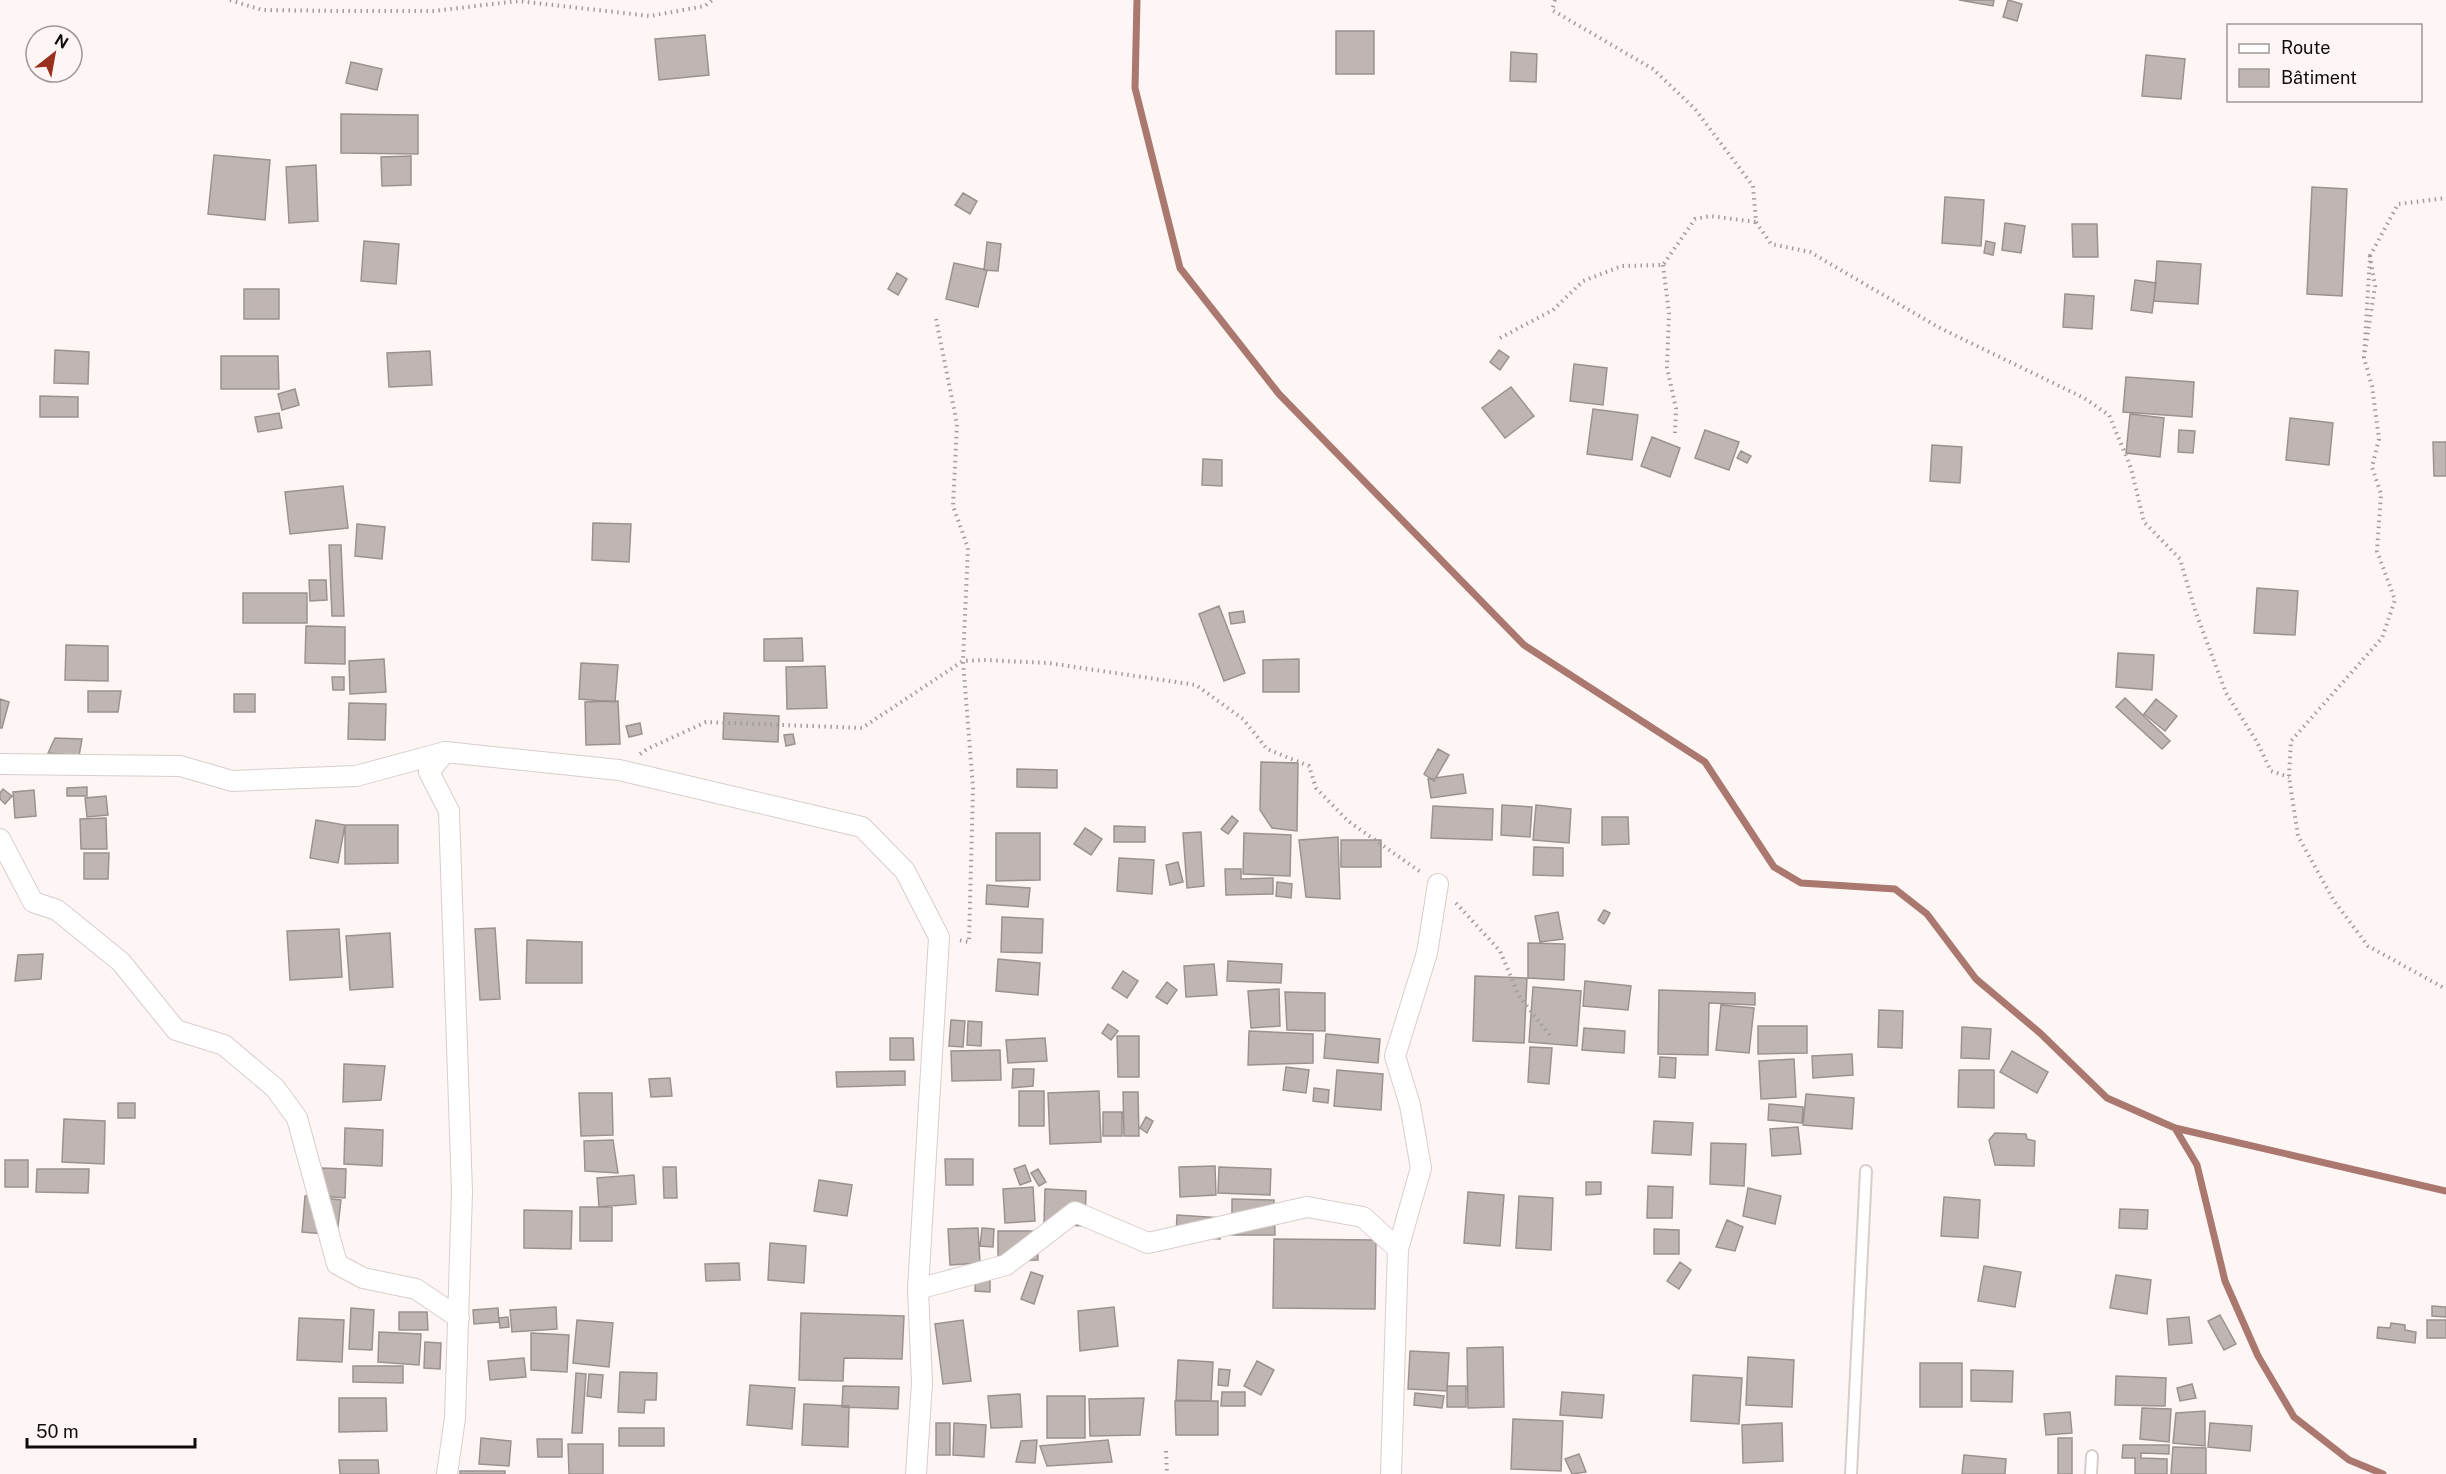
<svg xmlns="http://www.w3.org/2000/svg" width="2446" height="1474" font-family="'Public Sans',sans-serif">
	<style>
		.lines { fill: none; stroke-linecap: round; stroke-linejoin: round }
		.stream { stroke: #aa786e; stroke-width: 7 }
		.building { fill: #bfb6b4; stroke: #9b9290; stroke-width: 1.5 }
		.lane-casing { stroke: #d7cecc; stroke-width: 14 }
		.street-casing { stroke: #d7cecc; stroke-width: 22 }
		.path { stroke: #a29c9b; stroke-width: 4; stroke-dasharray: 1.5 4.5; stroke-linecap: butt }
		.lane { stroke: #fff; stroke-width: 10 }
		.street { stroke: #fff; stroke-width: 20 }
	</style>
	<rect width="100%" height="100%" fill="#fef6f5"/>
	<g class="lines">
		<path class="stream" d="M1137 0 1135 88 1180 268 1279 394 1524 645 1705 762 1774 867 1801 883 1895 889 1927 914 1976 979 2040 1033 2107 1098 2175 1128 2446 1191
			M2175 1128 2197 1165 2225 1281 2258 1356 2294 1417 2349 1460 2383 1474"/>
	</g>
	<path class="building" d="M1959 0H1994L1993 6Z
		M2008 0 2022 4 2017 21 2003 17Z
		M1336 31H1374V74H1336Z
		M705 35 709 75 659 80 655 39Z
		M1511 52 1537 54 1536 82 1510 81Z
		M2146 55 2185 59 2181 99 2142 96Z
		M351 62 382 69 377 90 346 83Z
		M341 114 418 115V154L341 153Z
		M214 155 270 160 265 220 208 214Z
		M411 156V185L382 186 381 157Z
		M316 165 318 221 289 223 286 167Z
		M2312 187 2347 189 2342 296 2307 294Z
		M963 193 977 201 970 214 955 205Z
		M1945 197 1984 200 1981 246 1942 243Z
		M2005 223 2025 226 2021 253 2002 250Z
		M2072 224H2097L2098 257H2073Z
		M364 241 399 244 396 284 361 281Z
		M1986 241 1995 243 1993 255 1984 253Z
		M987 242 1001 244 998 271 984 270Z
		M2157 261 2201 264 2198 304 2154 301Z
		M954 263 987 270 978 307 946 299Z
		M897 273 907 279 898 295 888 289Z
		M2135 280 2156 283 2152 313 2131 310Z
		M244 289H279V319H244Z
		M2065 294 2094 296 2092 329 2063 327Z
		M55 350 89 352 88 384 54 383Z
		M1499 350 1509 357 1500 370 1490 362Z
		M430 351 432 385 389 387 387 353Z
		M221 356H278L279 389H221Z
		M1574 364 1607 368 1603 405 1570 401Z
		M2126 377 2194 382 2192 417 2123 412Z
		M1511 387 1534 416 1505 438 1482 408Z
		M295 389 299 405 282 410 278 394Z
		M40 396 78 397V417H40Z
		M1593 409 1638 415 1632 460 1587 454Z
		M279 413 282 428 258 432 255 417Z
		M2130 414 2164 418 2160 457 2126 453Z
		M2290 418 2333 423 2329 465 2286 460Z
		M1705 430 1739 442 1729 470 1695 458Z
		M2179 430 2195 431 2193 453 2178 452Z
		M1652 437 1680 448 1670 477 1641 466Z
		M2433 442H2446V476H2434Z
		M1932 445 1962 447 1960 483 1930 481Z
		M1741 451 1751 456 1747 463 1737 458Z
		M1203 459 1222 460V486L1202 485Z
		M343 486 348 528 290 534 285 492Z
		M593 523 631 524 629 562 592 560Z
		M357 524 385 527 382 559 355 556Z
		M329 545H341L344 616H332Z
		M309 580H326L327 600 310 601Z
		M2257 588 2298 591 2295 635 2254 633Z
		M243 593H307V623H243Z
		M1219 606 1245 673 1224 681 1199 614Z
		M1243 611 1245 622 1231 624 1229 613Z
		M306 626 345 627V664L305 663Z
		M802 638 803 661H764V639Z
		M66 645 108 646V681L65 680Z
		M2118 653 2154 655 2152 690 2116 687Z
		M384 659 386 692 350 694 349 661Z
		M1299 659V692H1263V660Z
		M581 663 618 665 615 702 579 699Z
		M825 666 827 708 787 709 786 667Z
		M332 677H344V690H333Z
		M88 691H121L118 712H88Z
		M234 694H255V712H234Z
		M2125 698 2170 741 2162 749 2116 707Z
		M0 699 9 702 2 728H0Z
		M2156 699 2177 716 2165 731 2144 714Z
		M618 701 620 744 586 745 585 702Z
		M349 703 386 704 385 740 348 739Z
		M724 713 779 716 778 742 723 739Z
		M640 723 642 734 629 737 626 726Z
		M793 734 795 744 786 746 784 735Z
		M55 738 82 739 79 756 48 753Z
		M1438 749 1449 755 1434 781 1424 774Z
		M1261 762 1298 763 1297 831 1272 828 1260 810Z
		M1017 769 1057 770V788L1017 787Z
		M1463 774 1466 793 1431 798 1428 779Z
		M87 787V796H67V788Z
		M3 789 12 796 5 804 0 799V793Z
		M34 790 36 816 15 818 13 792Z
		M106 796 108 815 87 817 85 798Z
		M1502 805 1532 807 1530 837 1501 835Z
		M1536 805 1571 809 1569 843 1533 840Z
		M1433 806 1493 809 1492 840 1431 838Z
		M1232 816 1238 821 1228 834 1221 829Z
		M1602 817H1628L1629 844 1602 845Z
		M106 818 107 849H81L80 819Z
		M316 820 345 825 338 863 310 858Z
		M345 825H398V863L345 864Z
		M1114 826 1145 827V842H1114Z
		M1085 828 1102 839 1091 855 1074 844Z
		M1201 832 1204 886 1187 888 1183 833Z
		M996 833H1040V880L996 881Z
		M1244 833 1291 835 1290 876 1243 874Z
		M1338 837 1340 899 1306 897 1299 840Z
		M1341 840H1381V867H1341Z
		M1534 847 1563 848V876L1533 875Z
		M84 853H109L108 879H84Z
		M1119 858 1154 860 1152 894 1117 891Z
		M1178 862 1183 882 1170 885 1166 865Z
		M1225 869H1241V879L1273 878V894L1226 895Z
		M1277 882 1292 884 1291 898 1276 896Z
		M987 885 1030 888 1028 907 986 904Z
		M1604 910 1610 913 1604 924 1598 920Z
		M1558 912 1563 939 1540 942 1535 916Z
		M1002 917 1043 919 1042 953 1001 952Z
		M495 928 500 999 480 1000 475 929Z
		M339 929 342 977 290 980 287 931Z
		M390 933 393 987 350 990 346 936Z
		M527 940 582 942V983H526Z
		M1528 943 1565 944 1564 980 1528 978Z
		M43 954 41 979 15 981 18 955Z
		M998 959 1040 963 1038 995 996 991Z
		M1228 961 1282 964 1281 983 1227 981Z
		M1214 964 1217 995 1186 997 1184 966Z
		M1123 971 1138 981 1127 998 1112 988Z
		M1475 976 1527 978 1524 1043 1473 1041Z
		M1585 981 1631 986 1628 1010 1583 1006Z
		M1167 982 1177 990 1167 1004 1156 997Z
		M1533 987 1581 991 1577 1046 1529 1042Z
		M1279 989 1280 1026 1251 1028 1248 991Z
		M1659 990 1755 993V1005L1709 1003 1708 1055 1658 1054Z
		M1285 992 1325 993V1031L1287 1030Z
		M1721 1005 1754 1008 1749 1053 1716 1050Z
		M1879 1010 1903 1011 1902 1048 1878 1047Z
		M951 1020 965 1021 963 1047 949 1046Z
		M968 1021 982 1022 981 1046 967 1045Z
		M1108 1024 1118 1031 1111 1040 1102 1033Z
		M1758 1026H1807V1053L1758 1054Z
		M1962 1027 1991 1029 1989 1059 1961 1058Z
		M1584 1028 1625 1031 1624 1053 1582 1050Z
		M1249 1031 1313 1034V1063L1248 1065Z
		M1326 1034 1380 1039 1378 1063 1324 1058Z
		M1117 1036H1139V1077H1118Z
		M890 1038H913L914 1060H890Z
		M1045 1038 1047 1061 1008 1063 1006 1040Z
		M1530 1047 1552 1048 1549 1084 1528 1082Z
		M1000 1050 1001 1080 952 1081 951 1051Z
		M2012 1051 2048 1072 2037 1093 2000 1072Z
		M1852 1054 1853 1075 1813 1078 1812 1056Z
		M1660 1057 1676 1058 1675 1078 1659 1077Z
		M1794 1059 1796 1097 1761 1099 1759 1061Z
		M344 1064 385 1066 381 1100 343 1102Z
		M1286 1067 1309 1070 1306 1093 1283 1090Z
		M1013 1069H1034L1033 1086 1012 1088Z
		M1337 1070 1383 1074 1381 1110 1334 1106Z
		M1959 1070H1994V1108L1958 1107Z
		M905 1071V1085L837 1087 836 1072Z
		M670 1078 672 1096 651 1097 649 1079Z
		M1314 1088 1329 1090 1328 1103 1313 1101Z
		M1019 1091H1044V1126H1019Z
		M1099 1091 1101 1142 1050 1144 1048 1093Z
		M1123 1092H1138L1139 1136H1124Z
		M579 1093H612L613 1135 581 1136Z
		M1806 1094 1854 1098 1852 1129 1803 1125Z
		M118 1103H135V1118H118Z
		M1769 1104 1803 1107 1802 1123 1768 1120Z
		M1103 1112H1122V1136H1103Z
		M1146 1117 1153 1121 1147 1133 1140 1128Z
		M64 1119 105 1121 104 1164 62 1162Z
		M1654 1121 1693 1123 1691 1155 1652 1153Z
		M1798 1127 1801 1154 1772 1156 1770 1129Z
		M345 1128 383 1130 382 1166 344 1164Z
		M1995 1133 2026 1134 2027 1139 2035 1141 2034 1166 1995 1165 1989 1140Z
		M613 1140 618 1173 585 1171 584 1141Z
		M1711 1143 1746 1144 1744 1186 1710 1184Z
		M945 1159H973V1185H946Z
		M5 1160H28V1187H5Z
		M1025 1165 1031 1181 1020 1185 1014 1169Z
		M1215 1166 1216 1195 1180 1197 1179 1167Z
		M663 1167H676L677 1198H664Z
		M1219 1167 1271 1169 1270 1195 1218 1193Z
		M322 1168 346 1169 345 1198 320 1196Z
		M37 1169H89L88 1193 36 1192Z
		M1038 1169 1046 1182 1039 1186 1031 1173Z
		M634 1175 636 1204 599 1207 597 1178Z
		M819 1180 852 1185 847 1216 814 1211Z
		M1586 1182H1601V1194L1586 1195Z
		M1648 1186 1673 1187 1672 1218H1647Z
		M1033 1187 1035 1221 1005 1223 1003 1189Z
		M1748 1188 1781 1196 1775 1224 1743 1216Z
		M1045 1189 1086 1191 1085 1226 1044 1224Z
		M1468 1192 1504 1195 1500 1246 1464 1243Z
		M305 1196 341 1200 337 1235 302 1232Z
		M1519 1196 1553 1198 1551 1250 1516 1248Z
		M1944 1197 1980 1200 1978 1238 1941 1236Z
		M1232 1199 1274 1200 1275 1235H1232Z
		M580 1207H612V1241H580Z
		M2120 1209 2148 1210 2147 1229 2119 1228Z
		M524 1210 572 1211 571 1249 524 1248Z
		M1177 1215 1222 1218 1220 1239 1176 1236Z
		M1727 1220 1743 1227 1735 1251 1716 1247Z
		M978 1228 980 1263 950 1265 948 1229Z
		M982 1228 994 1229 993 1247 980 1246Z
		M1654 1229 1679 1230V1254H1654Z
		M998 1231H1037L1038 1260 998 1261Z
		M1274 1239 1376 1240 1375 1309 1273 1308Z
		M770 1243 806 1246 804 1283 768 1280Z
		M1680 1262 1691 1270 1679 1289 1667 1281Z
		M739 1263 740 1280 706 1281 705 1264Z
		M1984 1266 2021 1272 2015 1307 1978 1301Z
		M1031 1272 1043 1276 1034 1304 1021 1299Z
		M976 1275 990 1276V1292L975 1291Z
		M2116 1275 2151 1280 2147 1314 2110 1308Z
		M2432 1306 2446 1307V1317L2432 1316Z
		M556 1307 557 1329 512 1332 510 1310Z
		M1114 1307 1118 1346 1080 1351 1078 1311Z
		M351 1308 374 1310 372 1350 349 1349Z
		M498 1308 499 1322 474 1324 473 1310Z
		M399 1312H427L428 1330H399Z
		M801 1313 904 1316 902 1359 844 1358 843 1381 799 1380Z
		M2220 1315 2236 1344 2224 1350 2208 1321Z
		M508 1317 509 1327 500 1328 499 1318Z
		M2189 1317 2192 1343 2169 1345 2167 1319Z
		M299 1318 344 1320 342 1362 297 1360Z
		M577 1320 613 1323 609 1367 573 1363Z
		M963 1320 971 1381 943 1384 935 1324Z
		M2427 1320H2446V1338H2427Z
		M2391 1323 2405 1325V1330L2416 1332 2415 1343 2377 1338 2378 1327 2390 1328Z
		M379 1332 421 1334 419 1365 378 1362Z
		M531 1333 569 1335 567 1372 531 1370Z
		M425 1342 441 1343 440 1369 424 1368Z
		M1503 1347 1504 1407 1468 1408 1467 1348Z
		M1410 1351 1449 1353 1447 1391 1408 1389Z
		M1748 1357 1794 1360 1792 1407 1746 1405Z
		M524 1358 526 1377 490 1380 488 1361Z
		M1178 1360 1213 1362 1211 1401 1176 1400Z
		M1257 1361 1274 1370 1261 1395 1244 1386Z
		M1920 1363H1962V1407H1920Z
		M353 1366H403V1383L353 1382Z
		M1219 1369 1230 1370 1228 1386 1218 1385Z
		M1971 1370 2013 1371 2012 1402 1971 1401Z
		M620 1372 657 1373 656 1400H645L644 1413 618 1412Z
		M576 1373 586 1374 582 1433H572Z
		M589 1374 603 1375 601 1398 587 1396Z
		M1693 1375 1742 1378 1739 1424 1691 1421Z
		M2116 1376 2166 1378 2165 1406 2115 1405Z
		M2192 1384 2196 1398 2180 1401 2177 1388Z
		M750 1385 795 1388 792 1429 747 1425Z
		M843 1386 899 1387 898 1409 842 1407Z
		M1447 1386H1466V1407H1447Z
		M1222 1392H1245V1406H1221Z
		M1562 1392 1604 1395 1602 1418 1560 1415Z
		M1415 1393 1444 1396 1442 1408 1414 1405Z
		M1020 1394 1022 1427 991 1428 988 1396Z
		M1047 1396H1085V1438H1047Z
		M339 1398H386L387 1431 339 1432Z
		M1144 1398 1140 1435 1090 1436 1089 1399Z
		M1175 1401H1218V1435H1176Z
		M804 1404 849 1406 848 1447 802 1445Z
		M2142 1408 2171 1409 2169 1442 2140 1439Z
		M2205 1411V1446L2173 1443 2176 1413Z
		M2070 1412 2072 1433 2046 1435 2044 1414Z
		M1513 1419 1563 1421 1561 1471 1511 1469Z
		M936 1423H950V1455H936Z
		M954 1423 986 1425 984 1457 953 1455Z
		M1782 1423 1783 1461 1743 1463 1742 1425Z
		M2210 1423 2252 1426 2250 1451 2208 1447Z
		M619 1428H664V1446H619Z
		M481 1438 511 1441 509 1466 479 1464Z
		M2058 1438H2072V1474H2058Z
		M537 1439H562V1457H538Z
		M1037 1440 1035 1463 1016 1462 1021 1441Z
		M1108 1440 1112 1462 1047 1466 1040 1446Z
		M568 1444H603V1474H569Z
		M2123 1445H2169V1454L2141 1453V1458L2167 1459V1474H2135V1458H2122Z
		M2173 1447 2206 1448V1474H2171Z
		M1579 1454 1586 1472 1572 1474 1565 1459Z
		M1964 1455 2006 1459 2005 1474H1962Z
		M339 1460H378L379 1474H340Z
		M460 1471H505V1474H460Z"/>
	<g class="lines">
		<g class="lane-casing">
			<path id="lane" d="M1851 1474 1866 1171
				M2091 1474 2092 1456"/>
		</g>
		<g class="street-casing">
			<path id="street" d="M445 752 429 772 449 811 462 1192 455 1418 447 1474
				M0 764 180 766 232 781 356 776 445 752 619 770 862 827 905 871 939 937 918 1289 922 1383 916 1474
				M0 839 33 902 57 910 121 962 176 1030 224 1045 275 1088 297 1118 337 1264 363 1278 416 1289 459 1318
				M918 1289 1006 1265 1075 1212 1148 1243 1307 1207 1363 1217 1398 1249
				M1391 1474 1398 1249 1421 1168 1410 1105 1395 1056 1427 953 1438 884"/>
		</g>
		<path class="path" d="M230 0 262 10 337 11H434L518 1 650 16 705 6 712 0
			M1555 0 1552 10 1653 69 1695 109 1753 186 1756 222 1771 244 1810 252 1938 327 2084 398 2109 415 2131 468 2144 522 2180 559 2196 613 2226 693 2257 742 2271 771 2289 777
			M2370 256 2398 204 2446 198
			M1663 265 1669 313 1667 368 1676 408 1675 433
			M936 319 957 424 953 506 968 548 963 661 973 788 969 942 958 940
			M1500 338 1553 310 1583 281 1622 266 1663 265 1695 219 1710 216 1756 222
			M2364 358 2375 286 2370 256 2364 358 2372 386 2379 439 2372 467 2381 494 2377 551 2395 600 2382 638 2291 741 2289 777 2298 836 2334 901 2368 946 2446 989
			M640 754 647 749 706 722 862 728 963 661 984 660 1048 663 1196 685 1243 719 1267 749 1309 766 1316 788 1348 821 1422 873
			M1456 903 1500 951 1519 996 1552 1038
			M1166 1451 1167 1474"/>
		<use href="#lane" class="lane"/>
		<use href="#street" class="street"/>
	</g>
	<rect x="2227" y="24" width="195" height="78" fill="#fef6f5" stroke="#9e9897" stroke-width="1.5"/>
	<rect x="2239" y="44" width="30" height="9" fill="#ffffff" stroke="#9e9897" stroke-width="1.5"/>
	<text x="2281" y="54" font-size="18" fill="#0f0c0b">Route</text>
	<rect x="2239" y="69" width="30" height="18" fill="#bfb6b4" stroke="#9e9897" stroke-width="1.5"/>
	<text x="2281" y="84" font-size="18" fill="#0f0c0b">Bâtiment</text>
	<g transform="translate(54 54) rotate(31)"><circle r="28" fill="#fef6f5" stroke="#9e9897" stroke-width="1.5"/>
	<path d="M0-4.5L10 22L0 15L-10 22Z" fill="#99301e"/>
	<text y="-9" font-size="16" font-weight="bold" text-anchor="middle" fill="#0f0c0b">N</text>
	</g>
	<path d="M27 1438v9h168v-9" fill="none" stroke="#0f0c0b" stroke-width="3"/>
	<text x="36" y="1438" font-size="18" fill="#0f0c0b" stroke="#fef6f5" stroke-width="4.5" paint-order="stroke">50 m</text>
</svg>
